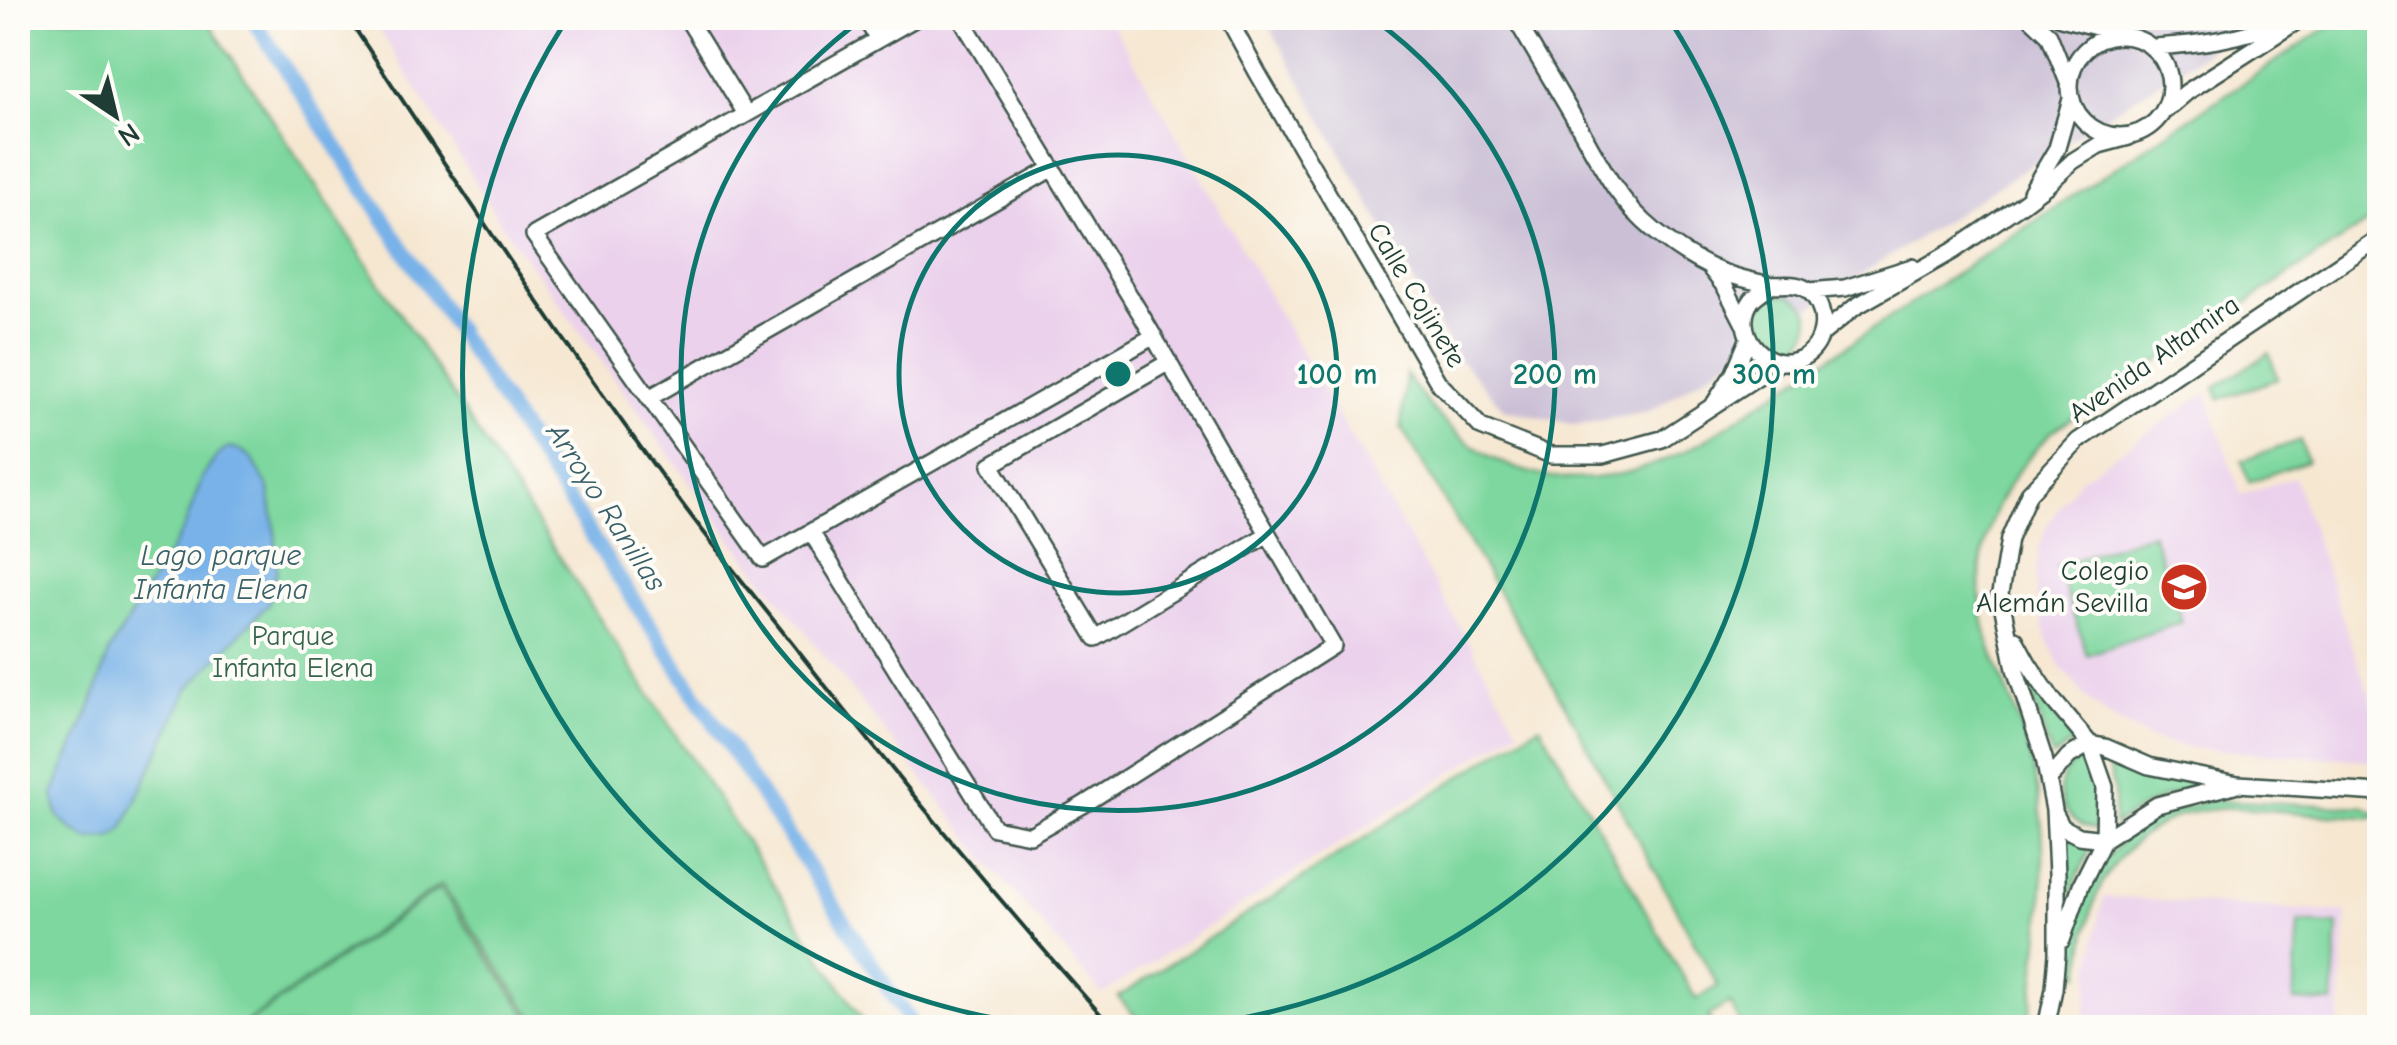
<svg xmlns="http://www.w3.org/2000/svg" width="2397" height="1045" font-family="'Comic Neue',sans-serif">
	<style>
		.built { fill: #ebd1ec }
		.industrial { fill: #cbbfd6 }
		.green { fill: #7dd79e; stroke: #4e8a69; stroke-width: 2.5 }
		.water { fill: #78b2e8; stroke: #4c788e; stroke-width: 2.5 }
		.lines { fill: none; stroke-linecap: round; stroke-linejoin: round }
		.canal { stroke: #78b2e8; stroke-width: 15 }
		.street-casing { stroke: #3f564c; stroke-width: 20 }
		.street { stroke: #fff; stroke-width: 15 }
		.rail { stroke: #1f3d34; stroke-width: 4 }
		.ring { fill: none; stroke: #0f766e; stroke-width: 5 }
		.labels { text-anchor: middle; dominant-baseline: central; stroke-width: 8; stroke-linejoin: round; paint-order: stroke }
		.street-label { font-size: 28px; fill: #1f3d34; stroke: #fdfcf7 }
		.poi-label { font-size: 28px; fill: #1f3d34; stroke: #fdfcf7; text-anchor: end }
		.park-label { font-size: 28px; fill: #36644e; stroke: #fdfcf7 }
		.water-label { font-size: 30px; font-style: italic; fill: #3a606a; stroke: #fdfcf7 }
		.centre { fill: #0f766e; stroke: #fdfcf7; stroke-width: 5 }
		.ring-label { font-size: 30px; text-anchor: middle; font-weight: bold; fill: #0f766e; stroke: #fdfcf7; stroke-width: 8; stroke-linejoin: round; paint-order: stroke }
	</style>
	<rect width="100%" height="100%" fill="#fdfcf7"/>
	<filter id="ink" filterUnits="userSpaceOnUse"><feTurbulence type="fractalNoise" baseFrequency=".01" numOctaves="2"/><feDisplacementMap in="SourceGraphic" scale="20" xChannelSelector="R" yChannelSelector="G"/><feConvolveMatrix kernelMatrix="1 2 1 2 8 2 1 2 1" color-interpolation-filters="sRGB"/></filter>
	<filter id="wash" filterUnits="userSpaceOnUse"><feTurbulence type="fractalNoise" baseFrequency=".0048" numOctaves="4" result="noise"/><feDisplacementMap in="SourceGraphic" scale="40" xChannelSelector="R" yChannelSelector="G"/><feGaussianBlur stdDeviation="2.25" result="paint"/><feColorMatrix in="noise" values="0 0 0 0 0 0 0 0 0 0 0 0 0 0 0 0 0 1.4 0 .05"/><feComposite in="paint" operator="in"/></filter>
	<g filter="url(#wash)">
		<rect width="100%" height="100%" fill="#f6e7d1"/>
		<path class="built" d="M372 18H1109L1519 730 1102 994 993 868 729 536 502 225Z
			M2206 393 2241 495 2294 477 2379 724V761L2188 748 2151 739 2116 721 2086 698 2062 668 2048 642 2037 600 2036 574 2039 548 2048 523 2080 479Z
			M2104 897 2347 913 2339 1027 2084 1028 2098 919Z"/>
		<path class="industrial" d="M1265 18H2258L1649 412 1575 425 1504 409 1453 352Z"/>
		<path class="green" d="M18 18H206L867 1027H540L441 884 240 1027H18Z
			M2341 18H2379V215L2053 431C1997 485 1966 552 1986 631 1994 663 2010 693 2020 725 2029 751 2036 779 2040 806 2049 880 2038 955 2029 1027H1742L1730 1003 1708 1016 1714 1028H1146L1118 997 1540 725 1696 999 1718 986 1563 702 1401 427 1406 374C1479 486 1586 507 1702 442Z
			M1756 322a27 27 0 1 1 54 0a27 27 0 1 1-54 0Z
			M2269 353 2278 379 2220 399 2215 387Z
			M2300 440 2307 461 2249 482 2242 461Z
			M2152 533 2182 622 2087 655 2057 566Z
			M2032 684 2077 739 2054 757H2052L2029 686Z
			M2105 755C2136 769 2165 778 2198 782L2199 785C2165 795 2143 805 2114 825V791Z
			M2086 757C2096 781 2098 803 2095 829 2055 822 2046 772 2086 757Z
			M2214 800 2365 807 2379 815V818C2346 816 2313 814 2280 811 2259 810 2238 807 2218 808 2166 811 2119 844 2098 892 2087 918 2085 946 2081 974L2073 973C2075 952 2076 930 2082 910 2100 843 2149 812 2214 800Z
			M2067 836 2091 847 2069 897 2066 898 2065 838Z
			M440 888 536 1027H243Z
			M2299 923 2338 925 2333 1003 2294 1001Z"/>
		<path class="water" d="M228 448 242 451 252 458 269 489 275 529 277 570 268 604 188 689 123 829 111 838 88 839 71 829 58 816 53 794 90 709 110 650 184 528 203 476 217 456Z"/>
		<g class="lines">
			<path class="canal" d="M252 18 914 1028"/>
		</g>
	</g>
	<g filter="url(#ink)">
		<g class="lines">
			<g class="street-casing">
				<path id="street" d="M687 18 746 114
					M865 18 878 39
					M916 18 534 235 763 559 1154 336
					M1228 18 1257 72 1438 382 1481 427 1551 455H1603L1662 439 1780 362
					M1515 18C1536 53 1556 88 1577 123 1589 144 1601 167 1615 188 1637 220 1673 249 1708 266 1724 274 1747 280 1766 284 1780 287 1796 280 1809 291 1831 311 1826 350 1797 360 1763 372 1730 329 1752 300 1756 295 1765 290 1770 285
					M2031 18 2049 35 2069 85
					M2061 18 2116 32
					M2070 86a50 50 0 1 1 100 0a50 50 0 1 1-100 0Z
					M2155 47C2199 44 2242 39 2282 21
					M2166 110 2187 92 2302 18
					M2031 192 2057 148 2071 99
					M1710 268 1725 287 1744 324
					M1809 291 1845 288 1912 267
					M1823 333 1855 307 1953 251 2023 203 2047 185 2073 161 2099 145 2129 137
					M1169 362 991 465 1096 638 1268 534
					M649 398 1053 168
					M1714 404 1734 373 1748 340
					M811 532 994 828 1030 835 1083 805 1333 646 1140 313 961 18
					M2015 639 2028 663 2052 699 2090 744 2105 787 2104 839 2081 885 2062 940
					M2049 779 2069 756 2090 744 2105 747 2149 766 2238 784 2380 793
					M2055 814 2062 827 2079 836 2104 839 2157 805 2234 785
					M2046 1028 2054 989 2057 954V874L2054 810 2044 758 2015 669 2000 594 2009 539 2029 493 2078 441 2380 237"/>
			</g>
			<use href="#street" class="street"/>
			<path class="rail" d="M348 18C457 183 567 350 686 509 722 557 761 604 798 651 899 780 1003 906 1113 1028"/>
		</g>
	</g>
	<g class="ring">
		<circle cx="1118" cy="374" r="219"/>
		<path d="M1372 18A437 437 0 1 1 864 18"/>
		<path d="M1055 1027A656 656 0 0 1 565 22M1671 22A656 656 0 0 1 1181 1027"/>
	</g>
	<defs>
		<g id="school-disc" transform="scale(2.5)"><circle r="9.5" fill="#c8321e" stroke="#fdfcf7"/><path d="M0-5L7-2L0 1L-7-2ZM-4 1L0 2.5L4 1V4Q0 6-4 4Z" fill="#fff"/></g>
	</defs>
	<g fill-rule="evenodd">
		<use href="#school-disc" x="2184" y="587"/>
	</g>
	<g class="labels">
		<g class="street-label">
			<text transform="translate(1417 295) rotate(59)">Calle Cojinete</text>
			<text transform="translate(2154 359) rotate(-35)">Avenida Altamira</text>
		</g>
		<g class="poi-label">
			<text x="2149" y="571">Colegio<tspan x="2149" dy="32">Alemán Sevilla</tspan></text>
		</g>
		<g class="park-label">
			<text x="293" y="636">Parque<tspan x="293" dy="32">Infanta Elena</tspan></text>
		</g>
		<g class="water-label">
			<text transform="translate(606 507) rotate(57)">Arroyo Ranillas</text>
			<text x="221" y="555">Lago parque<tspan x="221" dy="34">Infanta Elena</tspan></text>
		</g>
	</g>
	<circle cx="1118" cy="374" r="15" class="centre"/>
	<g class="ring-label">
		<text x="1337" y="384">100 m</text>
		<text x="1555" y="384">200 m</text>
		<text x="1774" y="384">300 m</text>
	</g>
	<rect width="2397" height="1045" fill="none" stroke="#fdfcf7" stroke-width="60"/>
	<g transform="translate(115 115) rotate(145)" stroke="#fdfcf7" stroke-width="8" paint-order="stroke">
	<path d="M0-8L18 38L0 25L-18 38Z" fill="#1f3d34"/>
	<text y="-15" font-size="28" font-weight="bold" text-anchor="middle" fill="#1f3d34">N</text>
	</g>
</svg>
